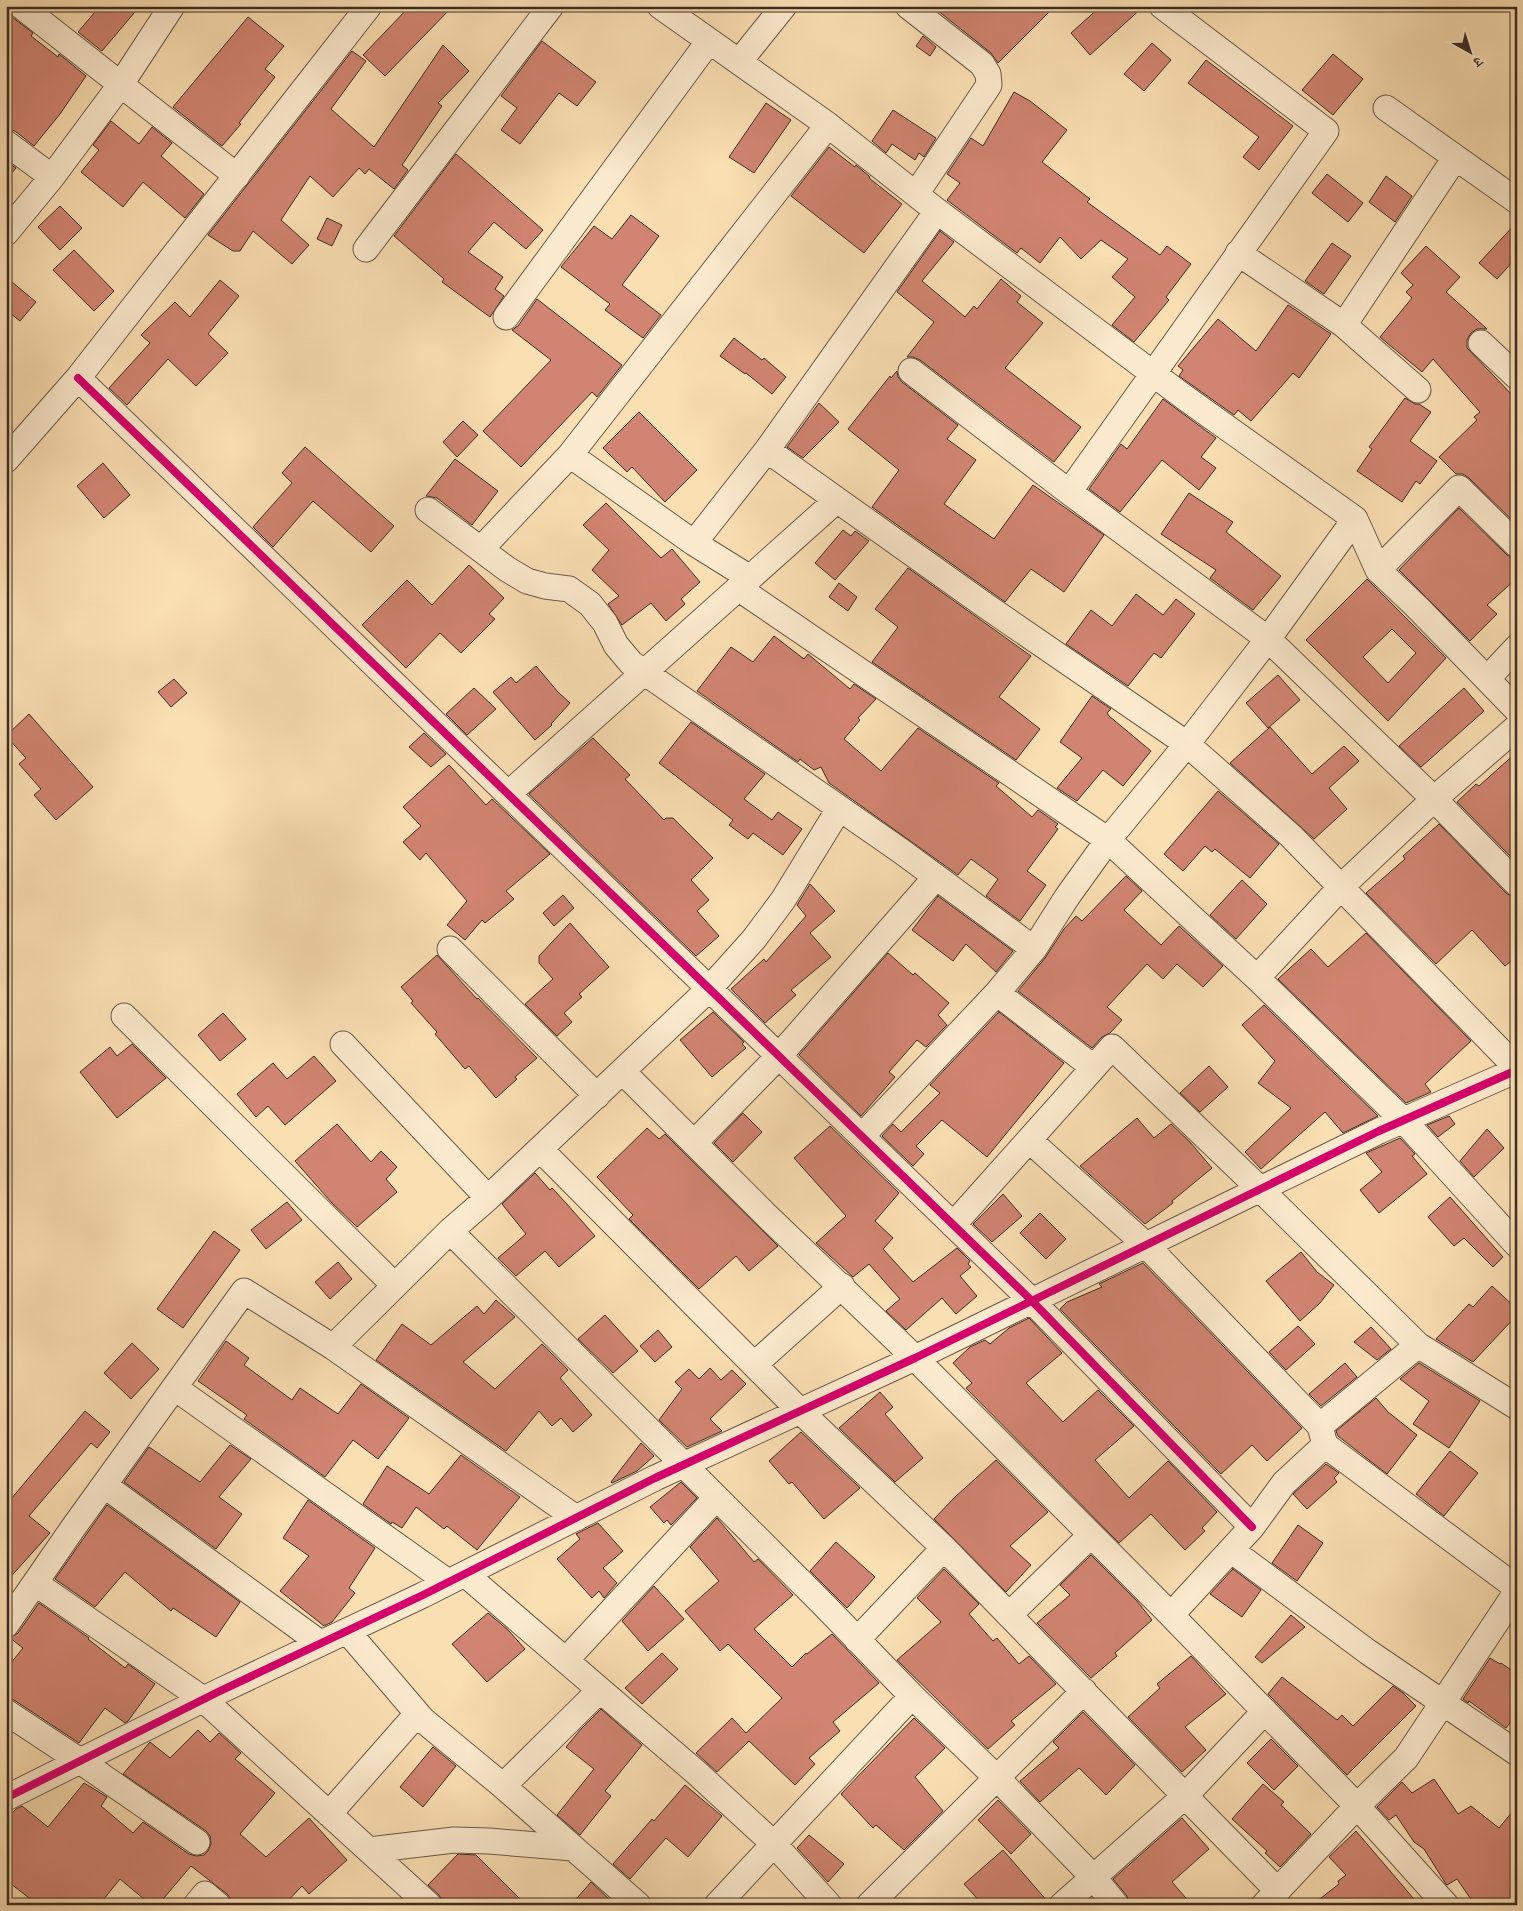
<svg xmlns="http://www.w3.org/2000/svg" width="1523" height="1911" font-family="Vollkorn,'Noto Serif Devanagari',serif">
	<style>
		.building { fill: #d18471; stroke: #3c2d24; fill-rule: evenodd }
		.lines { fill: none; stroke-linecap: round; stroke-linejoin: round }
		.minor-casing { stroke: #6c5a48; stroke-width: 27 }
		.minor { stroke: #fceace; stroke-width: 25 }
		.cycleway-casing { stroke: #fceace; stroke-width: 11 }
		.cycleway { stroke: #d6006c; stroke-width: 8 }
	</style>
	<rect width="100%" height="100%" fill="#fadfb3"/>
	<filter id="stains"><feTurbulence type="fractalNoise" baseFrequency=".004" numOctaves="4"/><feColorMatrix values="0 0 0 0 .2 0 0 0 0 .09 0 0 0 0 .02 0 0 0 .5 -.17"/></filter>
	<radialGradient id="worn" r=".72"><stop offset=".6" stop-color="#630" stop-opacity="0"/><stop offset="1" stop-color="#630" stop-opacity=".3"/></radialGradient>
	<path class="building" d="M6 6 12 17 33 33 31 36 58 57 59 54 86 76 60 114 34 146 15 131 6 129Z
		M100 6H140L102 51 78 32Z
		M410 6H453L385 76 363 55Z
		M932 6H1055L998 63 991 53Z
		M1101 6H1144L1090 55 1071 33Z
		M248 17 284 46 265 69 275 77 239 123 241 124 222 146 173 107Z
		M923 36 936 47 930 56 916 46Z
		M542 41 596 82 577 106 559 93 520 144 501 130 517 108 501 96Z
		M1152 43 1171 60 1144 91 1124 74Z
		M443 45 469 71 438 103 442 106 402 165 408 170 394 189 369 169 365 174 359 168 333 197 310 176 281 220 309 245 292 264 253 231 240 251H233L208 235 352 51 366 61 331 109 374 147Z
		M1333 54 1363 79 1333 115 1302 90Z
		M1206 60 1293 126 1259 170 1243 157 1259 137 1188 83Z
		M1014 92 1030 101 1067 130 1042 162 1090 199 1087 202 1160 255 1167 246 1191 264 1166 297 1169 300 1134 342 1112 325 1135 297 1112 277 1128 259 1101 240 1081 259 1060 237 1040 263 1021 248 1017 253 947 200 960 183 947 174 971 138 983 146Z
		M766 103 791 120 754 173 729 157Z
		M893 110 936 138 924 157 919 153 915 160 892 144 886 153 872 141Z
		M111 121 139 144 152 127 172 143 161 156 204 194 185 218 143 182 123 207 81 172 99 150 93 145Z
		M829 147 855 167 856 165 870 177 869 178 902 204 864 253 791 196Z
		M456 154 543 230 526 249 494 222 468 252 503 277 495 289 504 296 490 317 442 282 444 279 394 236Z
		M6 161 16 168 6 180Z
		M1327 174 1363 203 1348 222 1312 193Z
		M1386 176 1412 196 1395 222 1369 202Z
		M60 206 82 228 60 250 38 227Z
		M631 215 659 236 622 285 661 315 643 338 605 310 610 304 561 267 594 226 612 239Z
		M327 218 342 225 332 246 317 239Z
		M1517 222V257L1497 279 1479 263Z
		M940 231 954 242 922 281 965 317 974 306 977 309 1001 279 1021 296 1017 302 1043 323 1005 368 1081 427 1054 462 920 360 913 357H907L934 322 897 292Z
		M1332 243 1351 256 1324 294 1305 281Z
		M1426 246 1460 277 1446 292 1487 329H1477L1471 333 1467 340V348L1517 400V525L1469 478 1463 474H1456L1439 457 1477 420 1474 417 1480 412 1433 359 1422 372 1380 337 1412 298 1406 292 1413 285 1401 273Z
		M74 250 114 291 94 311 53 270Z
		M6 277 36 302 20 321 6 310Z
		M220 280 239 296 208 334 228 353 196 386 168 359 127 405 109 388 150 343 141 335 175 302 190 317Z
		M537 299 622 365 597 397 592 392 521 467 483 431 551 360 512 330 518 326Z
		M1288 305 1331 334 1299 378 1293 373 1251 421 1238 410 1234 415 1179 376 1183 370 1178 366 1218 319 1256 351Z
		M734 338 762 360 764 358 786 377 772 394 746 373 745 374 720 356Z
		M897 371 898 377 902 382 958 425 947 439 976 460 944 504 994 539 1033 485 1104 535 1064 592 1031 569 1005 602 872 507 899 470 848 429 890 376 891 378Z
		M1405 398 1415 404H1419L1431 412 1410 441 1437 461 1420 484 1416 481 1402 502 1357 471 1372 449 1369 447Z
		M1163 399 1216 438 1201 457 1216 468 1199 490 1162 460 1120 512 1089 489 1121 444 1127 449Z
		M819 403 839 422 803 458 787 447Z
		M639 412 697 470 665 502 632 467 627 472 603 448Z
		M463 421 478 435 457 457 443 442Z
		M305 447 394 526 371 552 313 501 273 547 253 527 292 483 282 473Z
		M455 459 498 491 472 525 437 498 426 496Z
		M103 463 130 495 104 518 77 486Z
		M1189 493 1233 522 1226 532 1281 576 1253 610 1210 578 1216 570 1161 534Z
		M606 503 661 558 672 549 700 582 681 599 685 604 666 621 651 603 622 625 608 604 619 596 592 570 609 550 583 525Z
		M1459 508 1507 555 1517 559V578L1487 605 1497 614 1470 641 1399 570Z
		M843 530 851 536 855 531 869 541 835 580 815 563Z
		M469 565 504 598 489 614 495 619 461 653 440 633 406 668 362 625 407 580 432 605Z
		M908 568 1031 656 999 697 1040 729 1016 760 872 662 898 627 875 609Z
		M1367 579 1446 658 1388 721 1306 640ZM1392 629 1416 653 1388 683 1363 657Z
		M839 583 857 597 848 611 829 597Z
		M1136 594 1163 615 1176 599 1195 614 1161 658 1154 653 1128 686 1066 644 1091 610 1112 626Z
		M774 636 804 659 808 654 850 689 854 684 876 699 858 718 860 720 844 739 881 771 918 728 999 783 996 786 1032 817 1038 810 1058 824 1055 827 1058 829 1027 871 1046 885 1020 921 986 896 998 879 971 859 958 875 829 783 821 767 814 770 800 759 798 762 697 691 731 647 753 662Z
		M536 666 558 692 570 703 551 724 552 725 535 740 493 692 511 677 516 683Z
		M1278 675 1300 700 1268 728 1246 703Z
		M174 679 187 693 171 707 158 692Z
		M474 688 496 709 467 735 446 714Z
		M1464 688 1484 711 1421 767 1399 746Z
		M1092 696 1111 709 1107 713 1109 716 1151 751 1123 786 1103 770 1077 801 1057 788 1082 758 1060 742Z
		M29 714 93 787 56 820 34 795 41 789 19 764 26 758 6 736Z
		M691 722 765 774 744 799 772 820 778 812 802 829 783 855 753 833 748 839 729 825 733 820 659 763Z
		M1270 727 1312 774 1344 746 1359 761 1329 788 1347 809 1314 839 1230 763Z
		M424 733 446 754 431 767 409 747Z
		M593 738 630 775 625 779 664 820 666 818H673L713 858 691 880 709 900 697 911 719 936 696 956 529 794Z
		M1517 752V863L1457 802 1476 784 1479 786Z
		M449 765 486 805 492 799 550 854 506 891 514 899 485 923 482 920 465 940 447 925 467 901 426 853 420 860 403 842 421 826 403 807Z
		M1218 791 1279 844 1250 878 1215 849 1212 852 1205 846 1183 871 1164 854Z
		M1439 824 1507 894 1517 898V956L1505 966 1472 930 1436 964 1366 893 1405 859 1403 856Z
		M1126 876 1142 891 1124 910 1161 945 1179 926 1223 966 1203 987 1177 964 1163 979 1147 964 1107 1007 1122 1020 1110 1033 1102 1037 1092 1048 1018 991 1045 958 1064 929 1076 916 1082 921Z
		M1242 880 1267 904 1236 939 1210 915Z
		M810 884 835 911 810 933 831 957 791 990 796 995 765 1023 731 989 764 959 766 962 806 916 797 905Z
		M563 895 574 908 554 926 543 913Z
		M938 896 1013 951 996 972 966 944 953 961 912 930Z
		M570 923 609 967 579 994 582 997 564 1013 572 1022 557 1036 525 1004 553 979 539 963V956Z
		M1366 933 1471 1041 1425 1084 1431 1092 1406 1103 1278 979 1311 949 1328 967Z
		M888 953 913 975 915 973 949 1003 938 1015 947 1025 926 1047 917 1040 889 1072 895 1077 861 1116 799 1055Z
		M437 955 477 999 478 998 537 1058 515 1077 517 1079 496 1098 469 1066 465 1069 435 1034 437 1032 411 1003 413 1001 401 987Z
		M1264 1005 1378 1116 1343 1133 1325 1112 1261 1169 1245 1152 1291 1108 1258 1083 1275 1061 1242 1025Z
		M713 1012 744 1042 742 1044 746 1048 712 1077 680 1040Z
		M999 1012 1064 1063 987 1157 942 1120 916 1146 924 1154 913 1166 882 1136 893 1124 901 1132 940 1093 930 1085Z
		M223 1013 246 1039 220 1061 198 1035Z
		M132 1044 166 1078 117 1118 80 1072 110 1047 117 1056Z
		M314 1056 336 1081 285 1125 268 1106 256 1117 237 1094 273 1063 287 1079Z
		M1209 1066 1228 1087 1200 1112 1180 1093Z
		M743 1113 762 1132 733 1162 714 1143Z
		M1449 1116 1455 1124 1438 1137 1427 1125Z
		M1137 1118 1154 1138 1171 1124 1190 1142 1212 1168 1172 1201 1173 1203 1145 1224 1080 1166Z
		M337 1124 371 1162 381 1151 397 1167 386 1179 397 1192 357 1227 332 1203 295 1161Z
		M830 1126 899 1193 875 1221 893 1238 883 1249 913 1282 957 1248 970 1261 968 1264 971 1267 960 1276 977 1296 956 1314 942 1298 906 1330 886 1311 900 1299 869 1264 853 1277 816 1243 846 1216 794 1158Z
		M647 1128 659 1139 665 1134 778 1246 749 1271 736 1256 699 1289 629 1219 633 1215 597 1177Z
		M1487 1129 1504 1148 1474 1177 1460 1161Z
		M1400 1138 1415 1154 1412 1156 1427 1174 1379 1213 1360 1190 1382 1172 1366 1153Z
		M535 1173 550 1190 552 1188 566 1203 595 1236 559 1267 545 1251 516 1276 498 1258 526 1234 502 1204Z
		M1003 1194 1022 1216 992 1242 973 1224Z
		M1450 1197 1503 1257 1493 1267 1464 1238 1454 1246 1428 1217Z
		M287 1202 302 1220 266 1249 251 1230Z
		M1040 1213 1066 1239 1046 1259 1020 1233Z
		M214 1231 240 1250 183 1328 157 1309Z
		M1301 1252 1317 1272 1334 1285 1320 1303 1300 1321 1266 1281Z
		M338 1262 352 1279 330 1299 315 1282Z
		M1143 1263 1302 1428 1267 1461 1252 1445 1221 1474 1060 1309 1067 1302 1102 1287 1099 1284Z
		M1492 1286 1517 1309V1315L1473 1362 1436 1339 1469 1304 1473 1307Z
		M496 1300 515 1317 463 1362 495 1389 542 1344 568 1370 560 1378 592 1415 573 1432 561 1418 552 1426 539 1411 506 1451 376 1360 402 1324 431 1345 477 1306 484 1314Z
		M605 1315 638 1351 613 1373 578 1339Z
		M1029 1318 1062 1353 1026 1383 1063 1422 1098 1390 1134 1426 1095 1460 1129 1498 1168 1461 1217 1512 1202 1528 1205 1531 1185 1550 1151 1514 1119 1543 966 1388 972 1383 953 1363 970 1347 985 1340 990 1344 1009 1328Z
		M1298 1326 1315 1344 1286 1370 1269 1352Z
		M1371 1327 1391 1349 1377 1360 1354 1342Z
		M658 1330 672 1347 655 1362 640 1346Z
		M226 1341 249 1358 244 1365 292 1400 300 1388 338 1414 361 1384 409 1418 378 1459 353 1440 325 1477 244 1419 247 1415 198 1381Z
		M132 1343 159 1369 131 1399 104 1373Z
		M1345 1363 1357 1377 1321 1406 1309 1394Z
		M1419 1363 1480 1401 1449 1448 1413 1424 1429 1401 1400 1379Z
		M710 1368 721 1380 732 1370 746 1384 710 1419 722 1431 687 1447 659 1420 682 1389 675 1382 689 1369 699 1379Z
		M880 1392 893 1407 885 1414 923 1458 895 1482 839 1428Z
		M1376 1398 1388 1412 1417 1435 1387 1474 1338 1436 1336 1431Z
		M85 1411 110 1432 97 1448 91 1443 29 1516 50 1533 6 1582V1505Z
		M801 1432 860 1488 824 1519 792 1482 789 1484 769 1461Z
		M641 1443 654 1456 637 1471 612 1483 611 1482Z
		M230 1445 251 1459 219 1497 242 1514 216 1549 124 1482 149 1447 200 1482Z
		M1450 1451 1478 1473 1444 1516 1416 1494Z
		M461 1455 520 1497 477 1550 447 1526 444 1529 416 1507 402 1528 392 1522 391 1524 363 1504 387 1466 429 1494Z
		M996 1460 1048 1512 1010 1546 1031 1565 1006 1592 934 1519 955 1497Z
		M1326 1464 1339 1473 1334 1478 1337 1482 1307 1509 1293 1494Z
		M681 1482 697 1498 671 1525 667 1520 664 1523 650 1507Z
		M308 1500 375 1548 349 1588 355 1593 332 1622 324 1626 280 1591 309 1556 283 1538Z
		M107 1505 240 1602 216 1637 173 1608 171 1611 125 1572 95 1607 55 1579Z
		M717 1518 754 1562 758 1559 793 1595 754 1629 792 1667 806 1653 807 1654 832 1634 879 1683 833 1722 840 1731 809 1758 815 1764 795 1785 749 1741 717 1772 696 1753 732 1718 746 1733 782 1698 728 1644 720 1651 685 1611 719 1581 690 1547Z
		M598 1523 623 1551 603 1568 617 1583 604 1598 599 1591 592 1598 557 1559 580 1539 576 1534Z
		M1298 1525 1323 1543 1297 1581 1272 1563Z
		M836 1542 875 1577 847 1608 810 1571Z
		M1091 1555 1137 1601 1152 1620 1115 1653 1117 1656 1091 1678 1037 1623 1070 1595 1060 1585Z
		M944 1569 979 1604 969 1614 993 1641 997 1638 1019 1664 1029 1656 1056 1684 1011 1721 1015 1725 988 1749 897 1660 941 1622 917 1598Z
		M1233 1569 1261 1590 1242 1617 1210 1594Z
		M654 1586 684 1619 648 1651 622 1621Z
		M39 1603 89 1638 88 1639 125 1668 128 1664 155 1684 128 1721 125 1723 105 1708 79 1743 14 1700 6 1698V1669L23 1648 10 1638 18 1633Z
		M488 1613 508 1630 525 1649 487 1682 452 1644Z
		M1291 1615 1305 1627 1262 1663 1255 1657Z
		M662 1653 678 1669 642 1704 625 1688Z
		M1191 1656 1226 1694 1185 1727 1206 1750 1182 1772 1128 1717 1160 1688 1157 1684Z
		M1490 1658 1500 1664 1501 1663 1517 1674V1714L1506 1728 1469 1701 1468 1703 1463 1699Z
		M1282 1677 1337 1720 1342 1715 1353 1726 1393 1686 1403 1693 1416 1706 1347 1775 1268 1694Z
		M601 1709 642 1745 605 1791 611 1796 580 1835 557 1815 594 1769 566 1747 581 1729Z
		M1083 1712 1135 1765 1106 1795 1079 1768 1040 1802 1020 1781 1059 1748 1053 1742Z
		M914 1718 945 1748 915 1777 943 1811 904 1850 876 1825 873 1828 841 1794Z
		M198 1730 210 1742 219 1733 241 1753 235 1759 275 1793 240 1834 266 1857 309 1818 347 1860 309 1894 302 1886 284 1905H236L227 1894 191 1866 158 1905H151L120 1879 99 1905H38L6 1880V1820L16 1809 22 1806 48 1827 84 1783 107 1797 101 1806 133 1833 143 1822 189 1854 196 1856 204 1855 208 1851 211 1844 210 1836 206 1831 123 1774 150 1742 170 1758Z
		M1271 1739 1298 1766 1274 1790 1247 1763Z
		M433 1747 456 1766 423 1807 400 1787Z
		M1434 1779 1458 1814 1471 1806 1499 1828 1517 1806V1905H1475L1457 1879 1447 1885 1446 1884 1424 1849 1414 1842 1396 1815 1389 1820 1377 1807 1402 1782 1412 1793Z
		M1263 1784 1284 1802 1281 1805 1311 1834 1280 1867 1265 1853 1267 1851 1232 1819Z
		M685 1785 722 1816 688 1857 666 1838 630 1879 613 1864 652 1819 654 1821Z
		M998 1800 1031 1834 1011 1854 978 1820Z
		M1182 1818 1209 1849 1172 1882 1192 1905H1130L1127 1896 1113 1879Z
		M1356 1831 1419 1905H1312L1339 1884 1338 1881 1346 1875 1329 1857Z
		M809 1835 844 1864 828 1882 797 1848Z
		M1003 1850 1048 1902V1905H983L964 1884Z
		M458 1854 476 1855 526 1905H444L439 1895 428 1885Z
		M591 1882 611 1901 608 1905H571Z"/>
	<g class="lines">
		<g class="minor-casing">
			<path id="minor" d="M21 6 237 176
				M660 6 828 125 937 211 1184 397 1355 519 1378 570 1416 606 1517 710
				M908 6 982 64 988 74 989 85 916 194
				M739 62 784 6
				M1386 108 1517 201
				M6 143 52 177
				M6 233 52 177 121 84 172 6
				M366 249 551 6
				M1238 253 1344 325 1418 390
				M506 317 709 41
				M1344 325 1455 158
				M1481 343 1517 377
				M911 371 1069 492 1268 639 1434 799 1517 884
				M78 378 1032 1301 1252 1527
				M767 450 986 606 1187 744 1291 836 1517 1068
				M570 455 694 543 750 578
				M6 460 78 378 369 6
				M1069 492 1326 131 1162 6
				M428 510 507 569 527 581 545 586 569 589 590 604 605 623 616 645 631 663 901 851 1034 949
				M1355 519 1268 639 1187 744 1108 840 1257 978 1404 1121 1517 1245
				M694 543 767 450 937 211
				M481 549 570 455 828 125
				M1378 570 1459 488 1517 545
				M738 588 1108 840 1067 897 1034 949 997 993 862 1136
				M1487 679 1517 647
				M508 794 837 500
				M450 949 597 1096
				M1257 978 1341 887 1434 799 1517 727
				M997 993 1093 1067
				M124 1016 394 1285
				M343 1044 488 1198
				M623 1072 766 1215 915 1358 1171 1615
				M1029 1140 1146 1245 1320 1426
				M694 1143 779 1056 936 877
				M540 1149 799 1410 944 1548 1185 1796 1265 1711
				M953 1225 1112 1047 1260 1189 1418 1345 1320 1426 1325 1445 1284 1483 1252 1527 1171 1615 1357 1806 1446 1905
				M450 1231 822 1603 912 1696 997 1778 1094 1878 1116 1905
				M1418 1345 1517 1407
				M333 1347 450 1231 488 1198 709 989 754 939 783 900 839 809
				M755 1364 842 1286
				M175 1388 448 1582
				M1325 1445 1517 1588
				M104 1485 320 1643
				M1231 1550 1368 1652 1517 1753
				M465 1574 698 1774 773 1843 829 1905
				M1009 1615 1091 1535
				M6 1625 35 1583
				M347 1631 423 1720 503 1786 638 1905
				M857 1640 944 1548
				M566 1660 716 1498
				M6 1712 80 1761 197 1842
				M503 1786 600 1690
				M6 1798 220 1691 423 1595 655 1478 915 1358 1379 1131 1517 1070
				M329 1814 417 1714
				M369 1850 454 1840 489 1841 573 1848
				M196 1905 205 1894 218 1905
				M429 1905 203 1699 35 1583 73 1528 244 1291 333 1347 576 1518
				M717 1905 912 1696
				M869 1905 1084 1691
				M1062 1905 1185 1796 1278 1891
				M1264 1905 1357 1806 1406 1758 1517 1591"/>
		</g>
		<use href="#minor" class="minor"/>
		<g class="cycleway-casing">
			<path id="cycleway" d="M78 378 1032 1301 1252 1527
				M6 1798 220 1691 423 1595 655 1478 915 1358 1379 1131 1517 1070"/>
		</g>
		<use href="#cycleway" class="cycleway"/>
	</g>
	<rect width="1523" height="1911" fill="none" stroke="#fadfb3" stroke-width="25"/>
	<rect x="8" y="8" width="1508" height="1896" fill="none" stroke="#3c2d24" stroke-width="2.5"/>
	<rect x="12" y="12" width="1498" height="1886" fill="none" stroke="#3c2d24"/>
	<g transform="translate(1470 52) rotate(141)" stroke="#fceace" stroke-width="4" paint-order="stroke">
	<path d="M0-4L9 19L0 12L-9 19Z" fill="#3c2d24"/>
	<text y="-8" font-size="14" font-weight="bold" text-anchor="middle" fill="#3c2d24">उ</text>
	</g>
	<rect width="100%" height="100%" filter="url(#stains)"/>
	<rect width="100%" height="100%" fill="url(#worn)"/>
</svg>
